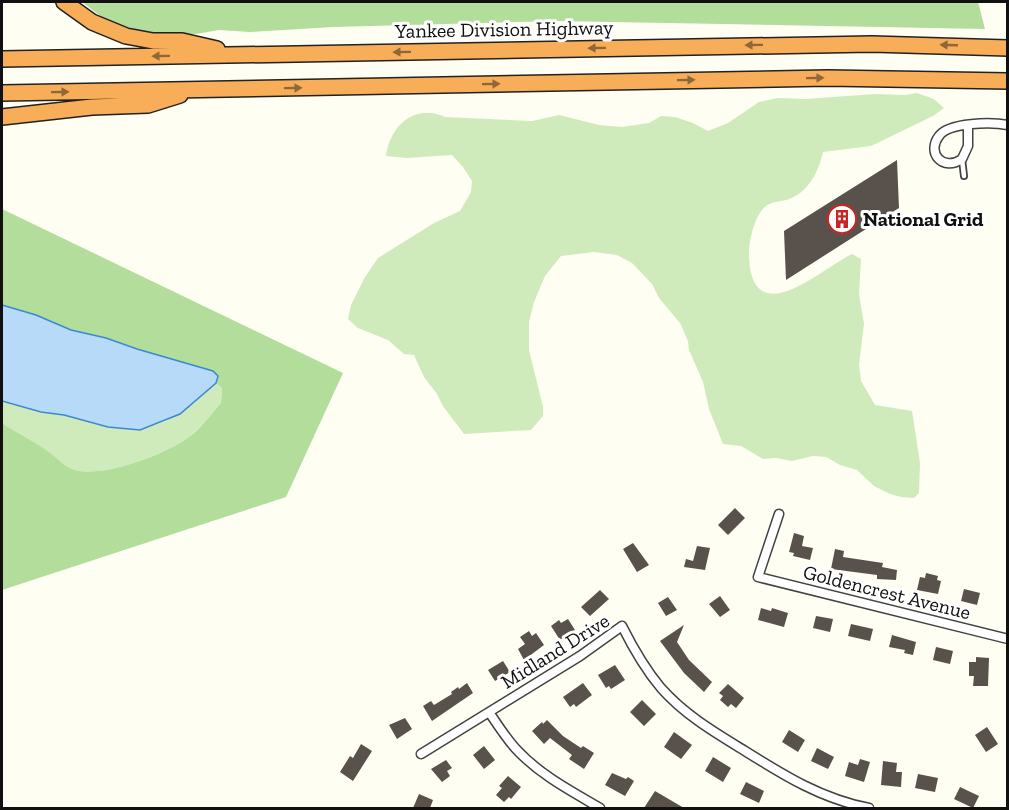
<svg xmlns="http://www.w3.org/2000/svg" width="1009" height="810" font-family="'Zilla Slab',serif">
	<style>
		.green { fill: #d0ebbb }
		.forest { fill: #b3dd9a }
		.water { fill: #b7daf8; stroke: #3b89d1; stroke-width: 1.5 }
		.building { fill: #59524c }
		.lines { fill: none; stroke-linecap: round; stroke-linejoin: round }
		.lane-casing { stroke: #434343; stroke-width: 8 }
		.street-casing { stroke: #434343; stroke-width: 11 }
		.highway-casing { stroke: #212121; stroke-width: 18 }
		.lane { stroke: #fff; stroke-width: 4.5 }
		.street { stroke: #fff; stroke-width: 8 }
		.highway { stroke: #f8ae59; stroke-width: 15 }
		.oneway { fill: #906738 }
		.labels { text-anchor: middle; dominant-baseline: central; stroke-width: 6; stroke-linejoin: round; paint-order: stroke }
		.street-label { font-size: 20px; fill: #101010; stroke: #fff }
		.poi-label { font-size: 20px; font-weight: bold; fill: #101010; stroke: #fff; text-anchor: start }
	</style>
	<rect width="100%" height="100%" fill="#fffef3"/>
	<path class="green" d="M917 93 934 99 944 108 933 116 871 146 823 152C819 171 808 194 786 200 777 202 768 202 762 210 753 221 748 245 749 258 753 333 821 269 852 254L861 259 859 294 864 324 859 365 861 381 875 405 912 411 920 463 919 493 914 498 901 497 890 494 874 486 857 470 840 465 826 457 813 456 792 461 776 458 763 459 741 446 723 444 709 409 703 382 689 350 688 341 680 323 659 298 652 284 632 263 617 255 594 252 561 256 545 276 534 302 529 322V350L543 407V416L531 430 464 434 443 406 437 394 424 377 414 355 404 354 388 340 358 328 348 319 351 305 365 277 378 258 434 223 460 211 471 192 472 181 463 167 452 155 407 158 386 156C390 126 414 103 445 117L532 121 559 115 599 125 622 127 649 123 661 116 675 117 693 123 708 131 728 123 759 102 778 98 805 99 875 94 905 95Z
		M216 383 222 388 221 403C211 414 201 427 189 437 166 454 104 478 75 470 64 467 58 458 49 452 34 441 17 433 2 423V401L41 412 64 415 108 427 140 430 166 421 194 403Z"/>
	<path class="forest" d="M82 2H978L985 29 558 21 333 27 250 32 219 30 196 34 174 35 154 34 120 25 103 18Z
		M2 209 343 373 286 497 2 590V423C17 433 34 441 49 452 58 458 64 467 75 470 104 478 166 454 189 437 201 428 211 414 221 403L222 388 216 383 218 376 106 338 71 330 36 315 2 305Z"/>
	<path class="water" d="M2 305 36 315 71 330 106 338 137 349 213 371 218 376 216 383 180 414 140 430 108 427 64 415 41 412 2 401Z"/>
	<path class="building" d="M897 160 899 208 786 280 784 231Z
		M735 508 745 518 728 535 718 525Z
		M794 533 804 536 802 546 813 548 810 560 793 556 794 553 789 552Z
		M633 543 649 565 637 572 623 549Z
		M697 546 710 548 705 570 684 567 686 559 693 561Z
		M835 549 844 551 843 557 883 563 882 567 897 570 896 580 877 579V575L831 569Z
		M926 573 938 576 937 580 941 581 938 594 917 590 920 577 925 578Z
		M964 589 980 593 977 605 961 601Z
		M600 590 609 599 590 616 581 607Z
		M720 596 730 610 720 617 709 604Z
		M668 597 677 610 666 616 658 603Z
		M761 608 771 611 772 608 788 613 784 627 758 620Z
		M816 616 833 619 830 632 813 628Z
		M568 619 575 630 560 640 551 626 559 620 561 623Z
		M851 624 873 629 870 641 848 636Z
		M684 625 677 642 689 660 712 682 704 692 684 673 660 641Z
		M529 631 532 636 536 633 544 645 524 660 518 649 525 644 520 637Z
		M892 635 916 642 913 655 904 653 905 650 889 647Z
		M936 647 953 651 950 664 933 660Z
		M976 657 989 658 988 686H973L974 676H969V662H976Z
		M503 661 510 672 495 681 488 670Z
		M615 665 625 680 611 689 609 686 606 688 598 675Z
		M467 683 473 693 432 721 423 706 431 701 434 705 452 694 451 692 458 687 459 689Z
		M583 683 592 695 576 707 574 704 570 707 563 697Z
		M728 684 744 698 736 708 731 704 728 707 720 700 723 696 719 693Z
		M642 700 656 714 644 726 630 712Z
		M405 718 412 729 397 739 389 725Z
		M547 720 563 736 581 748 583 746 594 753 584 769 569 759 572 755 550 738 544 744 532 731 542 722 543 724Z
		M987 727 998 744 986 752 975 735Z
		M789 730 805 740 798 752 782 742Z
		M674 732 692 745 681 759 664 747Z
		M361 744 372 751 353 781 340 772 350 756 353 758Z
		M484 746 495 760 484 769 473 755Z
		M817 748 834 757 828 769 811 761Z
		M713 757 731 768 723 782 705 771Z
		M860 759 870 762 864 782 845 776 849 762 858 765Z
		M446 760 452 768 447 771 450 776 442 782 431 769Z
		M883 761 897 763 896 772H902L901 787 881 785Z
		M612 773 626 779 628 777 634 781 625 796 605 785Z
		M918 774 938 778 935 792 915 788Z
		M508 776 521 787 511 799 509 797 504 802 496 795 502 788 499 786Z
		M746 782 764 791 759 803 740 794Z
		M960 787 979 796 973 808 954 799Z
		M655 791 684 808H644Z
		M419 794 433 800 430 808H413Z"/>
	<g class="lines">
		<g class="lane-casing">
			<path id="lane" d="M962 159 964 176"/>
		</g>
		<g class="street-casing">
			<path id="street" d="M968 125V146L962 159C943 172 926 153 939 136 949 122 992 122 1008 125
				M779 514 758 577 1008 639
				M489 712C497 724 506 738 516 749 540 775 571 791 600 808
				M421 754 580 656 622 626C633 648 645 669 661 688 685 715 714 732 745 751 785 776 822 799 869 808"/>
		</g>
		<g class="highway-casing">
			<path id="highway" d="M64 2 92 22 126 36 153 41H182L217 49
				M2 59 872 44 1008 48
				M2 93 828 78 1008 81
				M2 117 92 107 148 105 180 95"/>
		</g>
		<use href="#lane" class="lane"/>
		<use href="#street" class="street"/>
		<use href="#highway" class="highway"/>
	</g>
	<defs><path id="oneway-solid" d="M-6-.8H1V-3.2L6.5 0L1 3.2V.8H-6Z" transform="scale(1.5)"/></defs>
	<g class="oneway">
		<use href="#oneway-solid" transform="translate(754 45) rotate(179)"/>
		<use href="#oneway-solid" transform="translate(949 45) rotate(-178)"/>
		<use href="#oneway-solid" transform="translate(597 48) rotate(179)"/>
		<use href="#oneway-solid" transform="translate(402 52) rotate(179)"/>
		<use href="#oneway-solid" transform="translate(161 56) rotate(179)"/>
		<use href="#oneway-solid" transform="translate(815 78) rotate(-1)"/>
		<use href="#oneway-solid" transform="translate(686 80) rotate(-1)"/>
		<use href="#oneway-solid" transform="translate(491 84) rotate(-1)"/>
		<use href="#oneway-solid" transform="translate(293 88) rotate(-1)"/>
		<use href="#oneway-solid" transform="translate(60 92) rotate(-1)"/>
	</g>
	<defs>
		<g id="building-ring" transform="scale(1.5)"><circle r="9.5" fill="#fff" stroke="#c52823" stroke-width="1.5"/><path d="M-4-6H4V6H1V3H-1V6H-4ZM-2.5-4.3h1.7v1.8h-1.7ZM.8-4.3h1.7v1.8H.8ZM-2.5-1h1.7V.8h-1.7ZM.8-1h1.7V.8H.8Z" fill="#c52823"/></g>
	</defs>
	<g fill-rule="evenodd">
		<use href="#building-ring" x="842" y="219"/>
	</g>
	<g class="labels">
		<g class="street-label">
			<text transform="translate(504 29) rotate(-1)">Yankee Division Highway</text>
			<text transform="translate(887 592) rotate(14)">Goldencrest Avenue</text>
			<text transform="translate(555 651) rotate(-32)">Midland Drive</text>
		</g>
		<g class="poi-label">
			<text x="863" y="219">National Grid</text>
		</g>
	</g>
	<rect width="1009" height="810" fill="none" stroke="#101010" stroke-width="6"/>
</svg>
